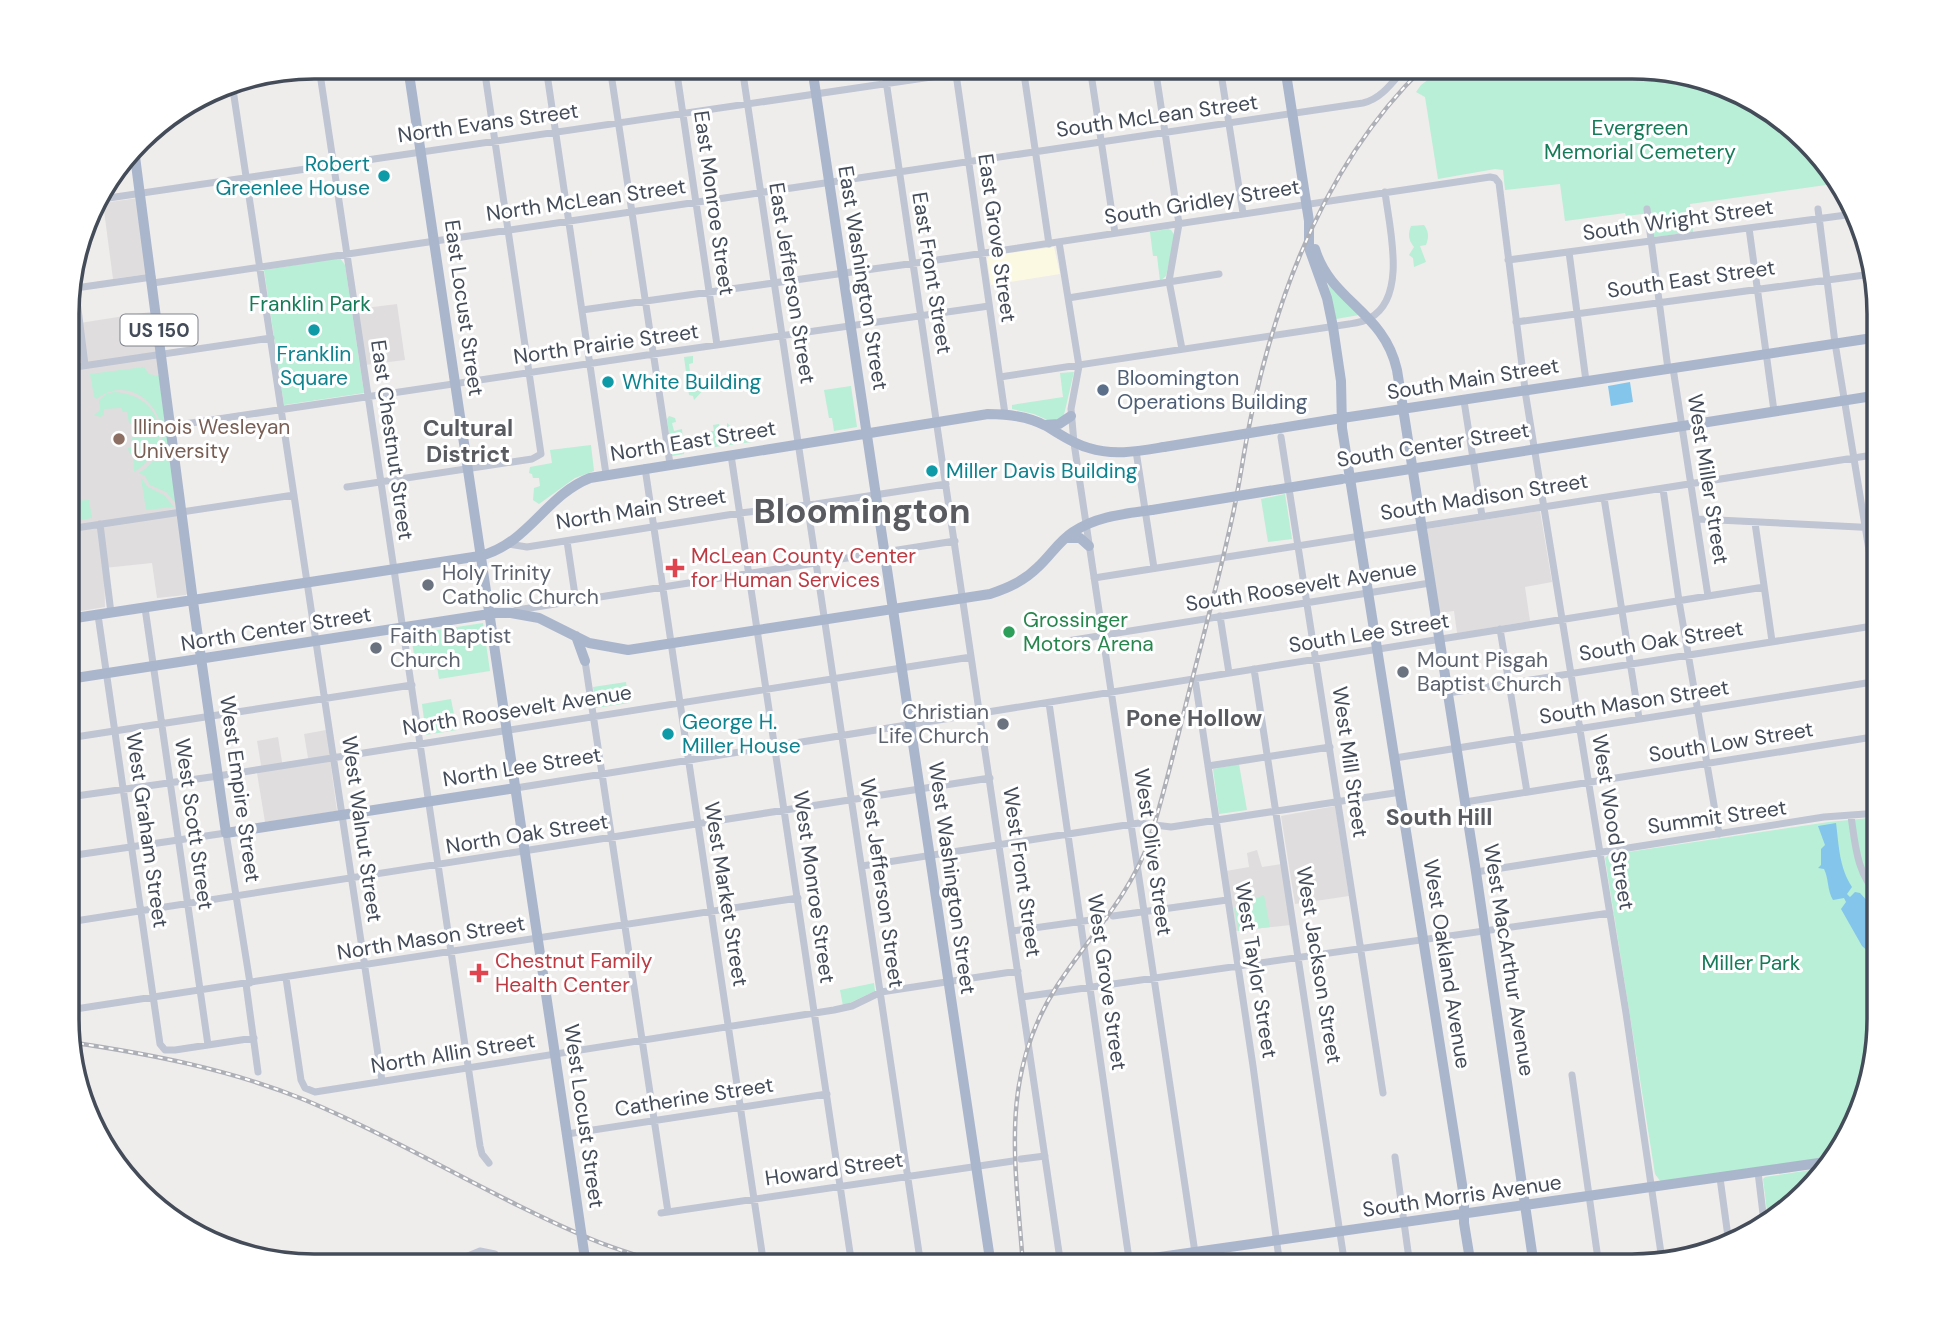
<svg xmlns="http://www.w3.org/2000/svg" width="1946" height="1333" font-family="'DM Sans',sans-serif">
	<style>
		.commercial { fill: #fcf9e3 }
		.education { fill: #e0ddde }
		.green { fill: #b8efd6 }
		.water { fill: #84c5ec }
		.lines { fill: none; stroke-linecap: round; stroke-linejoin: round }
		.minor { stroke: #bfc5d2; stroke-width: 7 }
		.major { stroke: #aab6cc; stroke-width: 10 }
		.rail-casing { stroke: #aeb0b7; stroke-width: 4.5 }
		.rail { stroke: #fff; stroke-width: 2; stroke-dasharray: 5; stroke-linecap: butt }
		.major-bridge { stroke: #aab6cc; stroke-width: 10 }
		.culture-dot { fill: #0f9aa8; stroke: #fff; stroke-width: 2.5 }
		.service-dot { fill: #5c6f8a; stroke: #fff; stroke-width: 2.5 }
		.education-dot { fill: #8d6e63; stroke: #fff; stroke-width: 2.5 }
		.health-dot { fill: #e0444e; stroke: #fff; stroke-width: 2.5 }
		.worship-dot { fill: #6b7280; stroke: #fff; stroke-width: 2.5 }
		.leisure-dot { fill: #2e9e5b; stroke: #fff; stroke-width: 2.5 }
		.labels { text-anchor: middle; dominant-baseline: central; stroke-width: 6; stroke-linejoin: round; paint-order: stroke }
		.shield { fill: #fff; stroke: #7c828b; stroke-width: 2 }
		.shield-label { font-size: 19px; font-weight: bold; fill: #444c59 }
		.street-label { font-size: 21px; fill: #444c59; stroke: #fff }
		.park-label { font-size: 21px; fill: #157b59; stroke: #fff }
		.culture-label { font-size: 21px; fill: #0d838f; stroke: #fff; text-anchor: start }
		.service-label { font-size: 21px; fill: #4e5e75; stroke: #fff; text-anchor: start }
		.education-label { font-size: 21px; fill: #785e54; stroke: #fff; text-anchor: start }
		.health-label { font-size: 21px; fill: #be3a42; stroke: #fff; text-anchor: start }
		.worship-label { font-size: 21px; fill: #5b616d; stroke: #fff; text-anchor: start }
		.leisure-label { font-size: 21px; fill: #27864d; stroke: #fff; text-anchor: start }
		.neighbourhood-label { font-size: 23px; font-weight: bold; fill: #595b61; stroke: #fff }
		.town-label { font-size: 35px; font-weight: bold; fill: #595b61; stroke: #fff }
		.rim { fill: none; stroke: #444c59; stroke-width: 3.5 }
	</style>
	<rect width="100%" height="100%" fill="#efecec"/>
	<path class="commercial" d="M1054 247 1060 274 991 285 987 259 989 256Z"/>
	<path class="education" d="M138 198 148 274 113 279 103 203Z
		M72 270 80 323 156 311 188 592 186 595 157 598 152 563 104 568 105 607 69 613V282Z
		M397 304 405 360 365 365 357 309Z
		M1540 511 1552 582 1525 587 1530 621 1457 633 1454 611 1438 613 1427 529Z
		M326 730 337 811 265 822 257 773 262 771 257 741 278 737 283 768 309 764 304 734Z
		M1335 806 1349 896 1295 904 1281 816Z
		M1257 850 1262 867 1282 864 1291 925 1235 931 1226 871 1249 867 1247 853Z"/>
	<path class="green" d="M1445 67H1648L1712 80 1782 117 1840 183 1690 204 1693 232 1654 237 1650 213 1626 216 1625 213 1565 221 1560 184 1505 190 1503 170 1495 169 1438 179 1425 97 1416 92 1421 85Z
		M1424 225C1429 232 1429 237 1426 245L1420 246 1426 262 1414 267 1413 258 1409 255 1414 247C1408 240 1408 234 1411 226Z
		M1168 229 1171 230 1175 236 1166 276 1160 281 1157 256H1153L1150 232Z
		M340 258 345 265 364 393 284 405 264 270Z
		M1328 283 1359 315 1336 319Z
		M693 356V363L689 364 691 381 695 382 697 387 707 386 694 400 693 396 689 395 684 357Z
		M144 367 149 374 159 376 165 422H160C152 395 121 379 97 399L94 397 90 374Z
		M1074 372 1063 419 1052 422 1034 414 1012 409V405L1063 397 1060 373Z
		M851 386 857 427 834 431 832 418H829L824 390Z
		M114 392C163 394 176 447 134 472L133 457 129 452 128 448 133 447 132 438 138 430 134 425 129 423 127 412H123L121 408 104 409V415L100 417 94 415 100 410 99 400 106 394Z
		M669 416 675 418 676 422 672 423 674 431 682 429 684 454 672 456 667 419Z
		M727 423C734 428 734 436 742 441L744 439 752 442 715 447 711 431H714L713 425 719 424 720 431 727 430Z
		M163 433H167L176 503 166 492 150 485 145 476 139 473C156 463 159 451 163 433Z
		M591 445 594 471 575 478 539 504 533 500 534 488 540 486 539 478H533L532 474 529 473 530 467 552 463 550 450Z
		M141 478 148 487 164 495 174 507 146 510Z
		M1285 494 1292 539 1268 542 1261 499Z
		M73 497 74 501 89 500 92 518 69 522V498Z
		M483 623 490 671 439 679 437 666 442 665 440 655 429 654 426 657 427 660 415 662 411 634Z
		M626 682 629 703 596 708 593 687Z
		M451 699 457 730 426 735 422 704Z
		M1239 764 1247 810 1219 814 1213 769Z
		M1879 817V1035L1866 1099 1835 1157 1661 1182 1655 1174 1605 858 1608 855 1829 822Z
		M1264 895 1270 927 1238 931 1234 908 1253 906 1252 900Z
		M874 983 875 991 843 1006 840 990Z
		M1830 1167 1829 1169 1768 1219 1763 1179 1765 1177Z"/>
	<path class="water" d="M1630 382 1633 402 1611 406 1608 386Z
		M1836 823C1839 846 1839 867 1852 887L1847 894 1850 897 1855 892 1860 893 1870 904 1879 909V961L1862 946 1841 909 1846 902 1844 898 1833 900C1827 890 1829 879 1824 869L1818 868 1821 865V849L1825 845 1818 826Z"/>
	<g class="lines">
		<path class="minor" d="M319 67 480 1146 482 1154 489 1163
			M546 67 606 474
			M610 67 670 464
			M676 67 717 345
			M742 67 921 1266
			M884 67 1061 1266
			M955 67 1005 414
			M1023 67 1049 244
			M1090 67 1115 233
			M1155 67 1179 224 1169 281 1182 349
			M1220 67 1243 213
			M232 83 382 1081
			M95 200 999 67
			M1647 209 1668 369
			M1818 209 1835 343 1879 611
			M1749 228 1774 411
			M1059 242 1079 366 1071 409 1074 443 1197 1266
			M1569 252 1586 381
			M1508 260 1854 214
			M73 269 85 365
			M153 283 1363 103C1382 99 1394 80 1406 67
			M69 289 152 277
			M1068 298 1219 274
			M582 310 951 258 1490 177 1495 178 1499 183 1526 397 1626 1013 1662 1260
			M1516 322 1872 274
			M69 368 271 338
			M1673 368 1708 596
			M1000 377 1349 324C1356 323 1364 322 1370 318 1408 297 1389 226 1385 192
			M1464 401 1482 516
			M171 426 647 355 989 306
			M1281 437 1383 1093
			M1136 451 1154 568
			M731 455 852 1266
			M645 468 764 1266
			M347 487 532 459 541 454 484 67
			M1663 489 1679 601 1719 834
			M1604 498 1639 718
			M1697 519 1879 528
			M1755 523 1772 641
			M100 524 111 613
			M69 529 294 495
			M567 541 576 602
			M508 544 527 547 740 513 816 504 946 484
			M1094 578 1879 454
			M145 608 208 1045
			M511 613 517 610 955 541
			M98 615 160 1044 165 1050H175L254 1038
			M1220 616 1229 673
			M1500 629 1527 792
			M1055 648 1061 642 1430 583
			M585 661 668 1212
			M1254 669 1345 1266
			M1195 679 1253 1066 1280 1266
			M1448 693 1879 625
			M1049 703 1130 1266
			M69 738 412 685
			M1395 758 1879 681
			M1208 766 1330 747
			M516 788 1764 587
			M69 797 218 776 971 657
			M1465 802 1879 736
			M1851 816C1855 843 1857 877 1879 895
			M69 856 226 833 250 983
			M862 866 1139 823 1171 827 1401 792
			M1476 872 1824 817 1879 813
			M1113 916 1227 900
			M69 922 990 778
			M1012 931 1105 918
			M286 978 301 1080 305 1088 315 1092 834 1010 852 1006 881 992 1018 971
			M246 984 258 1072
			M1022 997 1610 913
			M69 1010 798 898
			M1572 1075 1599 1266
			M567 1134 827 1094
			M1395 1157 1410 1266
			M1021 1159 1045 1156
			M1758 1172 1764 1222
			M1720 1178 1729 1244
			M661 1213 1013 1161
			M444 1266 480 1251 495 1254 498 1266"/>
		<path class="major" d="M408 67 572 1169
			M812 67 991 1266
			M1285 67 1309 221V248L1327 298 1333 327 1341 381 1342 428 1464 1197V1223L1471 1266
			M134 149 194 609 226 833 516 788
			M1315 249C1331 302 1384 311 1397 370L1476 872 1534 1266
			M1336 419 1879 337
			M1044 425 1059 424 1071 416
			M1347 479 1879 395
			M1066 538H1080L1089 546
			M69 619 480 556C528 544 546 495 590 478L988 414C1008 414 1028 416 1046 426 1060 434 1073 444 1089 448 1114 456 1139 451 1164 447
			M576 636 585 661
			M69 679 496 613H511L539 618 589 643 628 650 990 594C1008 588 1024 581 1038 567 1050 556 1059 541 1073 532 1097 516 1124 514 1152 510
			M1097 1266 1833 1161"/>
		<g class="rail-casing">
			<path id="rail" d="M69 1042C150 1054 229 1069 305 1100 403 1141 493 1198 591 1239 617 1250 645 1258 672 1266
				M1023 1266C1016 1165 998 1077 1057 986 1090 935 1127 900 1149 842 1165 791 1177 739 1190 688 1204 633 1219 578 1231 523 1240 485 1244 446 1253 408 1280 284 1331 157 1424 67"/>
		</g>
		<use href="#rail" class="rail"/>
		<path class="major-bridge" d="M1164 447 1336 419
			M1152 510 1342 479
			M572 1169 586 1266"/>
	</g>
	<g class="culture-dot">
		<circle cx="384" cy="176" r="7"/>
		<circle cx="314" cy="330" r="7"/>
		<circle cx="608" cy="382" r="7"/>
		<circle cx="932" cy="471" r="7"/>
		<circle cx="668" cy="734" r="7"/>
	</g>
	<circle class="service-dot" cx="1103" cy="390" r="7"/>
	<circle class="education-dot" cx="119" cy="439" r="7"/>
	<g class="health-dot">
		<path d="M671.5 557.5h7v7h7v7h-7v7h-7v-7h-7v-7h7z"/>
		<path d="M475.5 962.5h7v7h7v7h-7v7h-7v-7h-7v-7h7z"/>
	</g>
	<g class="worship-dot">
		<circle cx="428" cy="585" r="7"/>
		<circle cx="376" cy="648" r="7"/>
		<circle cx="1403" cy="672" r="7"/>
		<circle cx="1003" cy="724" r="7"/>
	</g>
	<circle class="leisure-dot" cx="1009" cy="632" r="7"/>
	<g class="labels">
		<rect class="shield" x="120.5" y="314.5" width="77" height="31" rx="5"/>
		<g class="shield-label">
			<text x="159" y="330">US 150</text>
		</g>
		<g class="street-label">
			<text transform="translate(1157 116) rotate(-8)">South McLean Street</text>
			<text transform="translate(488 123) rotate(-8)">North Evans Street</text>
			<text transform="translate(586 200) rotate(-8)">North McLean Street</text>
			<text transform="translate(1202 202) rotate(-9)">South Gridley Street</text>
			<text transform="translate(714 203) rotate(82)">East Monroe Street</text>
			<text transform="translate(1678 220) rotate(-8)">South Wright Street</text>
			<text transform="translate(997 238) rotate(82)">East Grove Street</text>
			<text transform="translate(932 273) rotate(81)">East Front Street</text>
			<text transform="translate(863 278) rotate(81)">East Washington Street</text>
			<text transform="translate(1691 279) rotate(-8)">South East Street</text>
			<text transform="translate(792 283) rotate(81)">East Jefferson Street</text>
			<text transform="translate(464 308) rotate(82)">East Locust Street</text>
			<text transform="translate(606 344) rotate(-8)">North Prairie Street</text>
			<text transform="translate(1473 379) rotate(-9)">South Main Street</text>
			<text transform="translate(392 440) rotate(82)">East Chestnut Street</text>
			<text transform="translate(693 441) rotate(-9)">North East Street</text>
			<text transform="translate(1433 445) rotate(-9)">South Center Street</text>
			<text transform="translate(1708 479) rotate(81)">West Miller Street</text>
			<text transform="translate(1484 497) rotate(-9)">South Madison Street</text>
			<text transform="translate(641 509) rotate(-9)">North Main Street</text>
			<text transform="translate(1301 586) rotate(-9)">South Roosevelt Avenue</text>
			<text transform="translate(276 629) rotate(-9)">North Center Street</text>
			<text transform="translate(1369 633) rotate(-9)">South Lee Street</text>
			<text transform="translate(1661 641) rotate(-9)">South Oak Street</text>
			<text transform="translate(1634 702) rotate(-9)">South Mason Street</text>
			<text transform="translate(517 710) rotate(-9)">North Roosevelt Avenue</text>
			<text transform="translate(1731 742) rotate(-9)">South Low Street</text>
			<text transform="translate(1350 762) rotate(82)">West Mill Street</text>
			<text transform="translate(522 767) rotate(-9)">North Lee Street</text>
			<text transform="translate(240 789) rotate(82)">West Empire Street</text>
			<text transform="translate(1717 817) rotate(-8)">Summit Street</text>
			<text transform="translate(1613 822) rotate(81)">West Wood Street</text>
			<text transform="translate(194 824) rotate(82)">West Scott Street</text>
			<text transform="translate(362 829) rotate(82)">West Walnut Street</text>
			<text transform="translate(147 830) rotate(82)">West Graham Street</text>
			<text transform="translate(527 834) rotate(-9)">North Oak Street</text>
			<text transform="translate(1153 852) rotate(82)">West Olive Street</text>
			<text transform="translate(1022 872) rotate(82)">West Front Street</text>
			<text transform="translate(952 878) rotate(82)">West Washington Street</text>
			<text transform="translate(882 883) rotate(82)">West Jefferson Street</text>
			<text transform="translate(814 887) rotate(82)">West Monroe Street</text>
			<text transform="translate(726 894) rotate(81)">West Market Street</text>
			<text transform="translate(431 938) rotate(-9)">North Mason Street</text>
			<text transform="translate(1509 960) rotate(81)">West MacArthur Avenue</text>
			<text transform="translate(1447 964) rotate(81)">West Oakland Avenue</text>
			<text transform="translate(1319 965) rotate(81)">West Jackson Street</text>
			<text transform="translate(1256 970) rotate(81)">West Taylor Street</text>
			<text transform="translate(1107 982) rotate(82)">West Grove Street</text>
			<text transform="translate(453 1053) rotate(-9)">North Allin Street</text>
			<text transform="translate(694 1097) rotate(-9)">Catherine Street</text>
			<text transform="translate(584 1116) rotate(82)">West Locust Street</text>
			<text transform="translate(834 1169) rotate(-8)">Howard Street</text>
			<text transform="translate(1462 1196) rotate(-8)">South Morris Avenue</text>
		</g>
		<g class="park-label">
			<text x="1640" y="128">Evergreen<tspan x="1640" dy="24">Memorial Cemetery</tspan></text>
			<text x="310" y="304">Franklin Park</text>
			<text x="1751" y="963">Miller Park</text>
		</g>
		<g class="culture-label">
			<text x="370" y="164" text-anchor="end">Robert<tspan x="370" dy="24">Greenlee House</tspan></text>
			<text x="314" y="354" text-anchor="middle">Franklin<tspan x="314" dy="24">Square</tspan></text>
			<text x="622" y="382">White Building</text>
			<text x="946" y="471">Miller Davis Building</text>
			<text x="682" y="722">George H.<tspan x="682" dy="24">Miller House</tspan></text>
		</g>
		<g class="service-label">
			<text x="1117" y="378">Bloomington<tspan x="1117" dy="24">Operations Building</tspan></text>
		</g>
		<g class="education-label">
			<text x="133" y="427">Illinois Wesleyan<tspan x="133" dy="24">University</tspan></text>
		</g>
		<g class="health-label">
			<text x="691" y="556">McLean County Center<tspan x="691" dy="24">for Human Services</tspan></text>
			<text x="495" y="961">Chestnut Family<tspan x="495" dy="24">Health Center</tspan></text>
		</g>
		<g class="worship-label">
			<text x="442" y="573">Holy Trinity<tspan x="442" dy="24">Catholic Church</tspan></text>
			<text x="390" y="636">Faith Baptist<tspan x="390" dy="24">Church</tspan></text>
			<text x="1417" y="660">Mount Pisgah<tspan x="1417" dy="24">Baptist Church</tspan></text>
			<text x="989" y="712" text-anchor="end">Christian<tspan x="989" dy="24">Life Church</tspan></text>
		</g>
		<g class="leisure-label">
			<text x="1023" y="620">Grossinger<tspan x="1023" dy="24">Motors Arena</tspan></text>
		</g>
		<g class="neighbourhood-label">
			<text x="468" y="428">Cultural<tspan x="468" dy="26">District</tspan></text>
			<text x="1194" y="718">Pone Hollow</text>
			<text x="1439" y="817">South Hill</text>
		</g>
		<g class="town-label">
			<text x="862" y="511">Bloomington</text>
		</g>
	</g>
	<path d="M0 0H1946V1333H0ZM314 79H1632A235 235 0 0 1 1867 314V1019A235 235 0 0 1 1632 1254H314A235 235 0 0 1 79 1019V314A235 235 0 0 1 314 79Z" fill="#fff" fill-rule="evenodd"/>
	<path class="rim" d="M314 79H1632A235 235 0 0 1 1867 314V1019A235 235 0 0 1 1632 1254H314A235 235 0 0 1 79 1019V314A235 235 0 0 1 314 79Z"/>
</svg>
